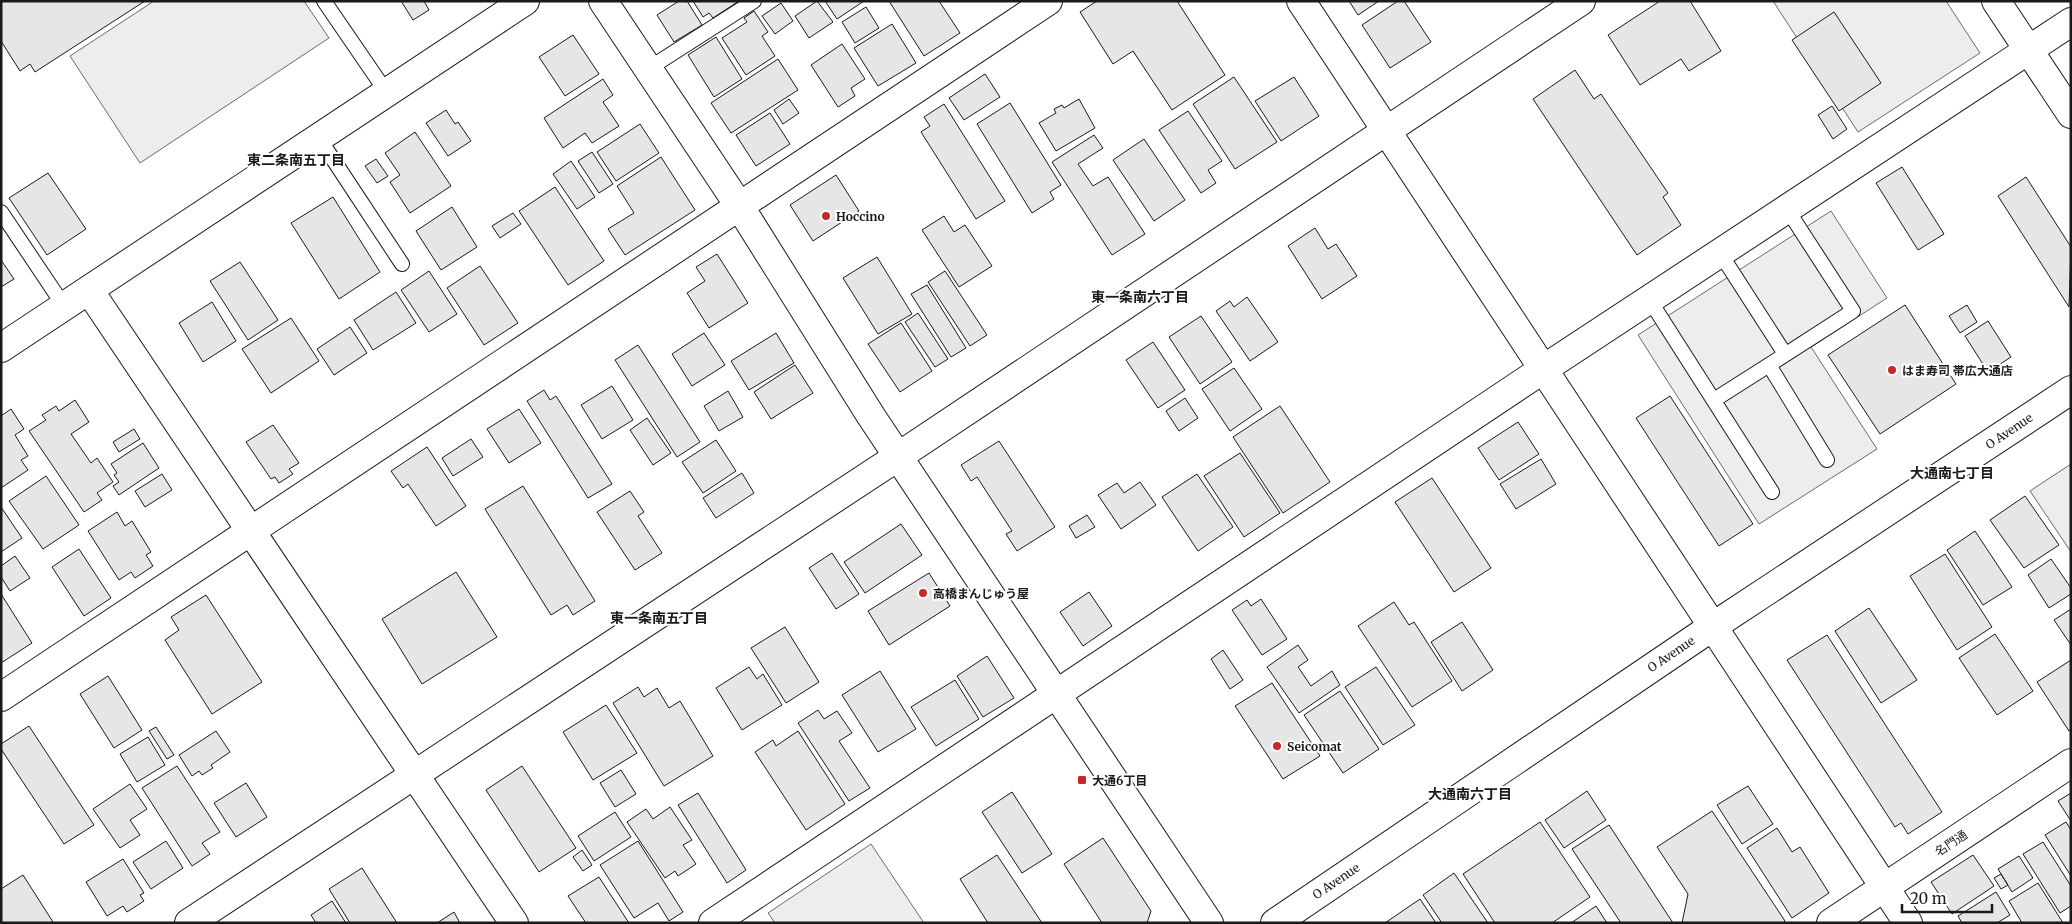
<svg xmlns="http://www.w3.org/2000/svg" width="2072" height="924" font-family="Merriweather,'Noto Sans JP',serif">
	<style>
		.parking { fill: #ededed; stroke: #6a6a6a }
		.building { fill: #e6e6e6; stroke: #1a1a1a }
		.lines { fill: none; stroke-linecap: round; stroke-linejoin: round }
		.service-casing { stroke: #1a1a1a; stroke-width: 16 }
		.minor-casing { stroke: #1a1a1a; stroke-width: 30 }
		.tertiary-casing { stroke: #1a1a1a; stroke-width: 30 }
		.trunk-casing { stroke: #1a1a1a; stroke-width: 30 }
		.service { stroke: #fff; stroke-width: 14 }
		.minor { stroke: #fff; stroke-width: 28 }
		.tertiary { stroke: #fff; stroke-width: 28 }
		.trunk { stroke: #fff; stroke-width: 28 }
		.poi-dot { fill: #c62828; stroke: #fff; stroke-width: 2 }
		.labels { text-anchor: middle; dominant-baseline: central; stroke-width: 4; stroke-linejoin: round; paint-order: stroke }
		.poi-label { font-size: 12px; font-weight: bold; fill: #1a1a1a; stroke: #fff; text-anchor: start }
		.street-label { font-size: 12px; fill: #1a1a1a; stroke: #fff }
		.neighbourhood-label { font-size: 14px; font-weight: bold; fill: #1a1a1a; stroke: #fff }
	</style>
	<rect width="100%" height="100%" fill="#fff"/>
	<path class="parking" d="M154 1H304L329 38 140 163 70 56Z
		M1773 1H1946L1980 53 1858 132Z
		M1831 211 1887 298 1811 347 1877 449 1759 524 1638 335Z
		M2071 464V552L2030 491Z
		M871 844 924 923H775L768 913Z"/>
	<path class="building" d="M1 1H145L35 72 30 64 20 71 1 41Z
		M401 1H424L429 10 413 20Z
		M679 1H687L702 25 674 42 657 15Z
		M693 1H739L713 18 709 13 703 17Z
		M817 1 833 22 809 38 795 16Z
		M825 1H864L837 19Z
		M889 1H939L960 33 924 56Z
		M1097 1H1177L1225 75 1172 110 1133 51 1113 64 1080 12Z
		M1349 1H1379L1358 15Z
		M1398 1H1404L1431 42 1390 68 1362 25Z
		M1660 1H1690L1721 51 1689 71 1681 59 1640 85 1608 35Z
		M781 3 793 21 775 34 762 16Z
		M866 7 879 28 855 43 842 22Z
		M754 11 768 32 762 36 775 56 746 75 722 38 747 22 744 18Z
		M1834 12 1881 83 1839 111 1792 40Z
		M892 24 916 63 878 86 854 48Z
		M573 35 599 74 565 96 539 57Z
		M716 37 742 79 714 97 688 55Z
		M842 44 865 79 851 88 855 96 838 107 811 65Z
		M778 59 798 90 731 133 711 103Z
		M1575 70 1594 99 1601 94 1668 193 1663 197 1681 225 1637 255 1533 99Z
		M985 74 1000 97 964 120 949 98Z
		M1234 77 1277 142 1235 169 1193 104Z
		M1294 77 1319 116 1281 141 1255 101Z
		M603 79 613 95 603 102 619 126 592 143 585 133 563 148 544 118Z
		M789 99 799 113 783 124 774 110Z
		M1079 99 1095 128 1056 151 1039 123 1056 113 1054 109 1062 105 1064 108Z
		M1010 103 1061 185 1050 192 1054 199 1032 213 977 124Z
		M944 104 1005 201 976 219 921 132 930 126 924 117Z
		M1832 106 1847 129 1833 139 1818 115Z
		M446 110 455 124 458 122 471 141 448 156 426 123Z
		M1188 111 1222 161 1208 170 1216 183 1201 193 1159 130Z
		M770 113 790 144 756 166 736 135Z
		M640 124 659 153 616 181 597 152Z
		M415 132 451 186 410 213 390 182 400 175 385 153Z
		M1094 135 1103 148 1078 164 1093 186 1108 177 1145 234 1112 255 1052 162Z
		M1144 139 1185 200 1154 221 1113 160Z
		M592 152 613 184 599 193 578 161Z
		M661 157 695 210 625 255 608 229 634 213 617 186Z
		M376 159 388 176 377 183 365 166Z
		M571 161 595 197 577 209 553 174Z
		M1902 167 1944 234 1918 250 1876 183Z
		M48 173 86 229 47 255 9 198Z
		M836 175 859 211 813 241 790 205Z
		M2026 177 2071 247 2069 307 1998 196Z
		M555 187 604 261 568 285 519 211Z
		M333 197 380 272 339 299 291 223Z
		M452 207 477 247 441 270 416 231Z
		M513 213 521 224 500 238 492 226Z
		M944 216 954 232 965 225 992 266 959 287 922 230Z
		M1315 228 1328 249 1336 244 1357 276 1322 299 1288 246Z
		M717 254 748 303 709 328 687 293 705 281 696 267Z
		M877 257 912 314 878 334 843 278Z
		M1 260 14 279 1 287Z
		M240 262 278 320 248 340 210 281Z
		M480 266 518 323 484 345 447 288Z
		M429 271 457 314 429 332 401 290Z
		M945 271 987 335 970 346 928 282Z
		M927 285 966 348 951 357 911 294Z
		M396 292 416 323 373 350 354 320Z
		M1247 297 1278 342 1250 361 1216 311 1230 301 1234 307Z
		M212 302 236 341 203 362 179 323Z
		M1905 305 1956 384 1880 434 1828 355Z
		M1967 305 1977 322 1960 333 1949 316Z
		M918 313 948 359 935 367 905 322Z
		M1201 316 1232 362 1200 384 1169 337Z
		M291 318 319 361 271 393 242 349Z
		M1988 321 2011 357 1988 372 1965 336Z
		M901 323 932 371 900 392 868 344Z
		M350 327 367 353 334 375 317 349Z
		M704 333 725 365 692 386 672 354Z
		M776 333 794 363 749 390 731 361Z
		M1153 342 1185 390 1158 408 1126 360Z
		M638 345 700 442 677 457 615 360Z
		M795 365 813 393 771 419 754 392Z
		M1234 368 1262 409 1230 431 1202 389Z
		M612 386 633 420 602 439 581 405Z
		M544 390 550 400 556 396 612 484 588 498 527 401Z
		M728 391 743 417 719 431 704 406Z
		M1670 396 1753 524 1719 546 1636 418Z
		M1185 398 1198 418 1179 431 1166 411Z
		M75 400 89 422 71 434 91 463 97 458 113 482 97 493 102 500 84 512 29 431 46 420 42 415 56 406 59 411Z
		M1280 406 1330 482 1283 513 1233 437Z
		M11 409 24 429 15 435 28 456 21 460 28 470 1 488V416Z
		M519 409 541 443 509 463 487 429Z
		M647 418 671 453 653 465 630 430Z
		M1518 422 1539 454 1499 480 1478 448Z
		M273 425 299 463 289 469 293 474 279 483 275 477 271 479 246 442Z
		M134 429 140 439 119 452 113 442Z
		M471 439 483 457 453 476 442 458Z
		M716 440 736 471 703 493 682 462Z
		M999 441 1055 527 1017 551 1006 534 1012 531 977 477 971 481 961 465Z
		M143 443 159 468 119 495 113 486 119 482 114 475 117 473 111 464Z
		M427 447 466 506 436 526 408 484 403 488 391 471Z
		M1240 453 1280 513 1244 537 1204 476Z
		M1541 459 1556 484 1516 509 1500 484Z
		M742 473 754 493 716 518 703 498Z
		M162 474 172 490 145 507 135 491Z
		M1197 474 1233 527 1198 551 1162 497Z
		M46 476 79 525 43 549 9 501Z
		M1432 478 1491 568 1454 592 1395 502Z
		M1140 482 1156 505 1121 529 1098 495 1117 483 1124 493Z
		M523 486 595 601 573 615 567 605 551 615 485 509Z
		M630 491 644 512 638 516 662 553 635 570 597 512Z
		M2025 496 2059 545 2024 568 1990 520Z
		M1 507 22 538 1 552Z
		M117 512 125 526 132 521 151 552 146 555 153 566 135 578 131 572 119 580 88 531Z
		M1087 515 1095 527 1076 538 1069 526Z
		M901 524 922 555 865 593 844 562Z
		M1975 531 2012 587 1983 605 1947 550Z
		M79 549 111 598 84 616 52 567Z
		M832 553 859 594 836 609 809 568Z
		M1945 554 1992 627 1957 650 1910 576Z
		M15 556 30 578 10 591 1 577V566Z
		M2051 559 2071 588V594L2049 608 2028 575Z
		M456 572 497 637 422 684 382 619Z
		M929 573 950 606 889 645 868 611Z
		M1089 592 1112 626 1083 646 1060 612Z
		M1 594 32 643 1 663Z
		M206 595 262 682 212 714 165 640 179 630 171 617Z
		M1261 599 1287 639 1262 655 1232 610 1247 600 1251 606Z
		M1394 602 1409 625 1414 622 1452 681 1412 707 1358 626Z
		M1869 608 1917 680 1881 703 1835 631Z
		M2071 609V645L2054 620Z
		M1462 622 1493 670 1462 691 1431 642Z
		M785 627 819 682 786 703 751 648Z
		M1995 634 2033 691 1997 715 1959 658Z
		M1827 635 1942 812 1908 834 1901 823 1895 827 1787 660Z
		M1298 645 1308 660 1298 667 1311 686 1332 671 1340 685 1299 713 1267 667Z
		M1223 650 1243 680 1230 689 1211 659Z
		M987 656 1014 698 983 717 957 676Z
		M2071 660V730L2069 731 2037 682Z
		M749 667 757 679 763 674 782 705 742 730 716 688Z
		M1376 667 1415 725 1383 745 1345 687Z
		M880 671 916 729 878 752 842 695Z
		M108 676 142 730 114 748 80 694Z
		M955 680 979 719 936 746 911 707Z
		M1272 683 1320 756 1283 779 1235 706Z
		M638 687 644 697 657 688 669 708 680 701 713 756 664 786 613 703Z
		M1340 691 1379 749 1343 773 1304 715Z
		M606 705 637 753 593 780 563 732Z
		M818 710 824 719 837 711 852 733 839 741 870 788 849 801 798 723Z
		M29 726 94 825 64 844 1 749V744Z
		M156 727 174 755 167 759 149 731Z
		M216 731 230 752 211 765 213 768 202 775 199 771 192 776 179 755Z
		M798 731 845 804 806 830 755 752 773 740 776 746Z
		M148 737 165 765 137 782 120 754Z
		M177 766 220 832 202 843 210 854 192 866 142 788Z
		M522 766 576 848 539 872 486 790Z
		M621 770 636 794 615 807 600 783Z
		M246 783 267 817 236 837 214 803Z
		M130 784 147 809 130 820 140 835 120 848 93 809Z
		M1748 786 1773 824 1742 844 1717 805Z
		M1587 791 1606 820 1564 848 1545 820Z
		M1012 792 1052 854 1022 873 982 812Z
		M698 793 746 870 727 883 678 805Z
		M2071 793V821L2058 801Z
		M670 807 692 840 683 845 696 864 678 876 675 871 665 878 627 822 646 809 653 819Z
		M1712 811 1785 921 1783 923H1682L1688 894 1657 847Z
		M615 812 631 837 594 861 578 836Z
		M1540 822 1590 897 1552 923H1495L1463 874Z
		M2066 822 2071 830V876L2045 835Z
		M1609 825 1673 923H1621L1572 849Z
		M1777 828 1792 852 1800 847 1829 893 1792 918 1747 848Z
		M1103 838 1151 911 1147 923H1102L1064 864Z
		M166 841 183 868 151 889 133 862Z
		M638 841 683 912 669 921 658 903 634 918 600 865Z
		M2043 842 2071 886V906L2060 913 2023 854Z
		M582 850 592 865 583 871 573 857Z
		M997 855 1042 923H988L960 879Z
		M1973 855 1994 886 1952 914 1931 882Z
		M2019 856 2033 878 2012 892 1998 869Z
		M123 859 144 893 140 895 144 901 127 912 123 906 107 916 86 882Z
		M362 868 397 923H350L329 889Z
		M1454 873 1488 923H1442L1423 895Z
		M2001 874 2008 885 2001 889 1994 878Z
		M23 875 53 922 52 923H3L1 921V889Z
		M599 877 629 923H586L568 896Z
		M2038 883 2063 923H2022L2009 901Z
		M1996 892 2010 915 1997 923H1962L1958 916Z
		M1420 899 1436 923H1385Z
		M332 901 346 923H316L311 915Z
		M1596 906 1607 923H1571Z
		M454 912 460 923H437Z"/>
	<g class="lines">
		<g class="service-casing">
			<path id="service" d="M324 1 387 93
				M648 69 754 1
				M319 138 402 264
				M1 212 64 306
				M1720 253 1785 354
				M1649 299 1772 492
				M1769 365 1853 311 1787 209
				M1714 400 1769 365 1827 460"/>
		</g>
		<g class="minor-casing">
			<path id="minor" d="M1996 1 2071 114
				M89 290 514 923
				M1 697 1048 1
				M713 923 1542 370 2071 22
				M1831 923 2071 763"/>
		</g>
		<g class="tertiary-casing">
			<path id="tertiary" d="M603 1 740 207 871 416 1209 923
				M1301 1 1908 923
				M1 348 525 1
				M189 923 899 456 1581 1"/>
		</g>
		<g class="trunk-casing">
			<path id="trunk" d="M1275 923 1712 627 2071 390"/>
		</g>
		<use href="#service" class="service"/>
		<use href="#minor" class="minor"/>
		<use href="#tertiary" class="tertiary"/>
		<use href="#trunk" class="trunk"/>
	</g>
	<g class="poi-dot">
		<circle cx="826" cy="216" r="5"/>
		<circle cx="1892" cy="370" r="5"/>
		<circle cx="923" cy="593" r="5"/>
		<circle cx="1277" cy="746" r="5"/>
		<rect x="1077" y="775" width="10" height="10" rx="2.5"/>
	</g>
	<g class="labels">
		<g class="poi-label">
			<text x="836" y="216">Hoccino</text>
			<text x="1902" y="370">はま寿司 帯広大通店</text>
			<text x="933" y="593">高橋まんじゅう屋</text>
			<text x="1287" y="746">Seicomat</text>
			<text x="1092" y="780">大通6丁目</text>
		</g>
		<g class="street-label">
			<text transform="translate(2009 431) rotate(-34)">O Avenue</text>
			<text transform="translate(1671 654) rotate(-34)">O Avenue</text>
			<text transform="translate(1951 843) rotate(-34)">名門通</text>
			<text transform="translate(1336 881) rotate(-34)">O Avenue</text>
		</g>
		<g class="neighbourhood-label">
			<text x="296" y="160">東二条南五丁目</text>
			<text x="1140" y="297">東一条南六丁目</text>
			<text x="1952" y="473">大通南七丁目</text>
			<text x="659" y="618">東一条南五丁目</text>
			<text x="1470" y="794">大通南六丁目</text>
		</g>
	</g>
	<rect width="2072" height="924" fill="none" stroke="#1a1a1a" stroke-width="5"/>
	<path d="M1902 904v8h90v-8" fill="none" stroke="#1a1a1a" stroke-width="2.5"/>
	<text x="1910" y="904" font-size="15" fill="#1a1a1a" stroke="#ffffff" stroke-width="4" paint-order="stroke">20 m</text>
</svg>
